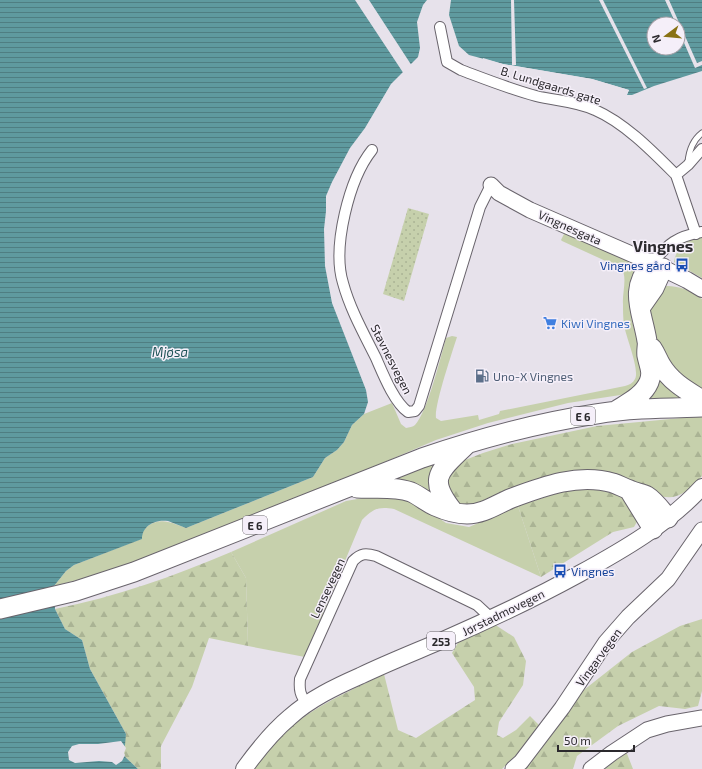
<svg xmlns="http://www.w3.org/2000/svg" width="702" height="769" font-family="'Exo 2',sans-serif">
	<style>
		.grass { fill: #c6d0ac }
		.forest { fill: url(#forest-firs) }
		.park { fill: url(#park-dots) }
		.water { fill: url(#water-rules); fill-rule: evenodd }
		.pier { fill: #e7e2eb }
		.lines { fill: none; stroke-linecap: round; stroke-linejoin: round }
		.lane-casing { stroke: #69646c; stroke-width: 7 }
		.street-casing { stroke: #69646c; stroke-width: 12 }
		.secondary-casing { stroke: #69646c; stroke-width: 17 }
		.primary-casing { stroke: #69646c; stroke-width: 18 }
		.highway-casing { stroke: #69646c; stroke-width: 21 }
		.lane { stroke: #fff; stroke-width: 5 }
		.street { stroke: #fff; stroke-width: 10 }
		.secondary { stroke: #fff; stroke-width: 15 }
		.primary { stroke: #fff; stroke-width: 16 }
		.highway { stroke: #fff; stroke-width: 19 }
		.labels { text-anchor: middle; dominant-baseline: central; stroke-width: 3; stroke-linejoin: round; paint-order: stroke }
		.shield { fill: #f5eff9; stroke: #68646a; stroke-width: 1 }
		.shield-label { font-size: 11px; font-weight: bold; fill: #2b292d }
		.street-label { font-size: 12px; fill: #2b292d; stroke: #f5eff9 }
		.transit-label { font-size: 12px; fill: #164399; stroke: #f5eff9; text-anchor: end }
		.shop-label { font-size: 12px; fill: #366cbe; stroke: #f5eff9; text-anchor: start }
		.service-label { font-size: 12px; fill: #4e5e75; stroke: #f5eff9; text-anchor: start }
		.water-label { font-size: 13px; font-style: italic; fill: #205458; stroke: #f5eff9 }
		.district-label { font-size: 16px; font-weight: bold; fill: #2b292d; stroke: #f5eff9 }
	</style>
	<defs>
		<pattern id="forest-firs" width="22" height="20" patternUnits="userSpaceOnUse"><rect width="22" height="20" fill="#c6d0ac"/><path d="M5 1l3.5 6h-7zM16 11l3.5 6h-7z" fill="#aab394"/></pattern>
		<pattern id="park-dots" width="8" height="8" patternUnits="userSpaceOnUse"><rect width="8" height="8" fill="#c6d0ac"/><path d="M2 2h.1M6 6h.1" fill="none" stroke="#aab394" stroke-width="1.8" stroke-linecap="round"/></pattern>
		<pattern id="water-rules" width="6" height="5" patternUnits="userSpaceOnUse"><rect width="6" height="5" fill="#5f9a9f"/><path d="M0 2.5h6" fill="none" stroke="#4f7e82"/></pattern>
	</defs>
	<rect width="100%" height="100%" fill="#e7e2eb"/>
	<path class="grass" d="M565 232 620 257 628 261 634 269 631 317 636 336 642 354 645 376 627 394 568 403 488 423 436 440 352 476 171 548 108 572 54 586 66 571 74 565 141 539C142 526 155 519 168 522 174 523 180 526 186 528L313 477 325 458 337 450 344 442 352 425 364 414 392 403 401 424 406 428C409 427 413 427 415 425 427 413 441 356 446 338L452 336 457 337C452 353 434 406 436 418L441 421 478 415 479 420 499 414 500 411 625 386C629 385 633 383 635 379 640 370 626 337 624 325 623 318 623 311 623 304 622 293 628 276 621 268L562 241 561 240Z
		M702 237V278L674 262C676 247 688 239 702 237Z
		M667 286C680 286 692 291 702 299V392L688 386 657 347 649 309 663 287Z
		M656 371 691 399 649 402 648 395Z
		M442 459 434 496 389 483 392 477Z
		M386 494 414 501 446 523 469 527 518 506 541 577 394 509C378 506 373 509 362 520L305 657 248 646 246 578 231 552 346 501Z"/>
	<path class="forest" d="M702 416V476C675 507 663 500 631 481L464 506 456 504 443 477 460 462 483 453 512 444 597 426Z
		M581 488C597 490 624 491 633 508 635 511 636 516 638 520L634 527 613 532 541 577 518 506 558 493Z
		M231 552 246 578 248 646 209 638 192 687 161 746V769H138L121 753 126 734 90 669 82 640 65 629 55 609C115 597 175 576 231 552Z
		M702 619V691L698 706 685 709 659 706 618 726 577 756 573 769H523L533 759 557 728 580 693 632 652 680 626Z
		M494 624 514 637 526 661 523 685 499 722 497 735 503 738 516 730 530 716 540 726 522 749 502 769H253C264 757 274 742 286 731 314 706 350 691 384 674L398 730 416 738 475 700 474 687 452 653 459 641Z
		M626 751 633 769H605Z"/>
	<path class="park" d="M408 208 429 214 404 301 383 294Z"/>
	<path class="water" d="M0 0H427L423 5 417 22 420 48 418 57 391 84 365 128 350 148 332 182 326 196V211L324 229 325 266 332 303 366 390 368 402 364 414 352 425 344 442 337 450 325 458 313 477 186 528C180 526 174 523 168 521 155 519 142 526 142 539L74 565 66 571 54 586 55 609 65 629 82 640 90 669 126 734 125 745 122 754 138 769H0Z
		M451 0H702V71L654 86 632 95H627L629 90 592 79 503 64 469 55 459 46 449 15ZM654 24H678V48H654Z"/>
	<path class="pier" d="M355 0H369L412 66 404 74Z
		M511 0H514L516 65H512Z
		M599 0H603L647 88 644 89Z
		M665 0H669L697 63 702 61V65L695 68 678 29V24H676Z
		M483 58 503 64 592 79 629 90 626 96 625 94 626 91 592 81 502 66 483 60Z
		M121 741 126 748 124 753 125 755 122 761 116 765 112 762 99 761 75 763 69 760 68 752 72 746 79 744H98Z"/>
	<g class="lines">
		<g class="lane-casing">
			<path id="lane" d="M688 162C689 151 693 140 702 133"/>
		</g>
		<g class="street-casing">
			<path id="street" d="M440 27 447 62 461 70C485 79 510 89 536 96 556 101 576 101 595 110 625 123 653 152 676 175L688 165 702 149
				M372 150C349 179 332 247 343 283 350 309 364 334 376 358 383 374 394 402 408 412L415 411 419 406 480 207 491 185
				M676 175 696 234
				M652 263C669 243 676 237 702 232
				M307 704C300 695 299 690 300 679L353 561C361 553 366 553 376 556L477 605 491 618"/>
		</g>
		<g class="secondary-casing">
			<path id="secondary" d="M491 185 499 193 530 210 652 263
				M513 769 521 762 562 708 606 642 628 617 668 579 702 530
				M591 769 612 753 647 730 667 724 702 718"/>
		</g>
		<g class="primary-casing">
			<path id="primary" d="M652 263 687 280 702 289
				M244 769C257 751 272 732 290 717 310 699 335 687 360 676 387 663 415 652 443 640 489 620 535 598 579 574 623 550 668 524 702 487"/>
		</g>
		<g class="highway-casing">
			<path id="highway" d="M640 308 654 288 663 268
				M652 348C656 354 658 360 661 365 671 382 686 390 702 400
				M617 410C628 403 643 396 649 382 653 372 649 366 647 356 646 351 648 345 647 341 642 310 628 290 652 263
				M357 488C375 489 394 486 411 492 420 496 426 502 435 506 444 510 457 514 467 514 484 514 497 504 512 498 544 486 579 473 613 483 619 485 624 488 630 490 635 493 642 493 647 496 655 501 661 510 668 518
				M629 490 653 529
				M453 511C426 477 440 471 466 445
				M0 609 76 591 134 572 422 458C478 439 536 423 596 414 631 408 667 408 702 407"/>
		</g>
		<use href="#lane" class="lane"/>
		<use href="#street" class="street"/>
		<use href="#secondary" class="secondary"/>
		<use href="#primary" class="primary"/>
		<use href="#highway" class="highway"/>
	</g>
	<defs>
		<g id="bus-bare" transform="scale(1.08)"><path d="M-5-6H5V4H4V6H2V4H-2V6H-4V4H-5ZM-3.5-4V0h7V-4ZM-3.5 1.2v1.5H-2V1.2ZM2 1.2v1.5H3.5V1.2Z" fill="#1a4fb4" stroke="#f5eff9" stroke-width="2.5" paint-order="stroke"/></g>
		<g id="supermarket-bare" transform="scale(1.08)"><path d="M-6-5.5h2.5l.6 2H6L4.5 2H-2.5L-4.4-4H-6ZM-1.5 3.2a1.3 1.3 0 1 0 .1 0ZM3 3.2a1.3 1.3 0 1 0 .1 0Z" fill="#3f7fe0" stroke="#f5eff9" stroke-width="2.5" paint-order="stroke"/></g>
		<g id="fuel-bare" transform="scale(1.08)"><path d="M-5.5-6h7V0h2V4h1.3V-2.5L3-4.5l.8-.8L6-3V5H2.5V1h-1V6h-7ZM-4.2-4.7v3.2H.2V-4.7Z" fill="#5c6f8a" stroke="#f5eff9" stroke-width="2.5" paint-order="stroke"/></g>
	</defs>
	<g fill-rule="evenodd">
		<use href="#bus-bare" x="682" y="265"/>
		<use href="#supermarket-bare" x="550" y="323"/>
		<use href="#fuel-bare" x="482" y="376"/>
		<use href="#bus-bare" x="560" y="571"/>
	</g>
	<g class="labels">
		<g class="shield">
			<rect x="571" y="407" width="24" height="18" rx="3"/>
			<rect x="243" y="516" width="24" height="18" rx="3"/>
			<rect x="427" y="632" width="28" height="18" rx="3"/>
		</g>
		<g class="shield-label">
			<text x="583" y="416">E 6</text>
			<text x="255" y="525">E 6</text>
			<text x="441" y="641">253</text>
		</g>
		<g class="street-label">
			<text transform="translate(551 85) rotate(17)">B. Lundgaards gate</text>
			<text transform="translate(570 227) rotate(24)">Vingnesgata</text>
			<text transform="translate(392 359) rotate(63)">Stavnesvegen</text>
			<text transform="translate(327 588) rotate(-65)">Lensevegen</text>
			<text transform="translate(503 612) rotate(-26)">Jørstadmovegen</text>
			<text transform="translate(598 657) rotate(-54)">Vingarvegen</text>
		</g>
		<g class="transit-label">
			<text x="671" y="265">Vingnes gård</text>
			<text x="571" y="571" text-anchor="start">Vingnes</text>
		</g>
		<g class="shop-label">
			<text x="561" y="323">Kiwi Vingnes</text>
		</g>
		<g class="service-label">
			<text x="493" y="376">Uno-X Vingnes</text>
		</g>
		<g class="water-label">
			<text x="170" y="352">Mjøsa</text>
		</g>
		<g class="district-label">
			<text x="663" y="245">Vingnes</text>
		</g>
	</g>
	<g transform="translate(666 36) rotate(254)"><circle r="19" fill="#f5eff9" stroke="#a4a0a7"/>
	<path d="M0-3L7 15L0 10L-7 15Z" fill="#897214"/>
	<text y="-6" font-size="11" font-weight="bold" text-anchor="middle" fill="#2b292d">N</text>
	</g>
	<path d="M558 745v6h76v-6" fill="none" stroke="#2b292d" stroke-width="2"/>
	<text x="564" y="745" font-size="12" fill="#2b292d" stroke="#f5eff9" stroke-width="3" paint-order="stroke">50 m</text>
</svg>
